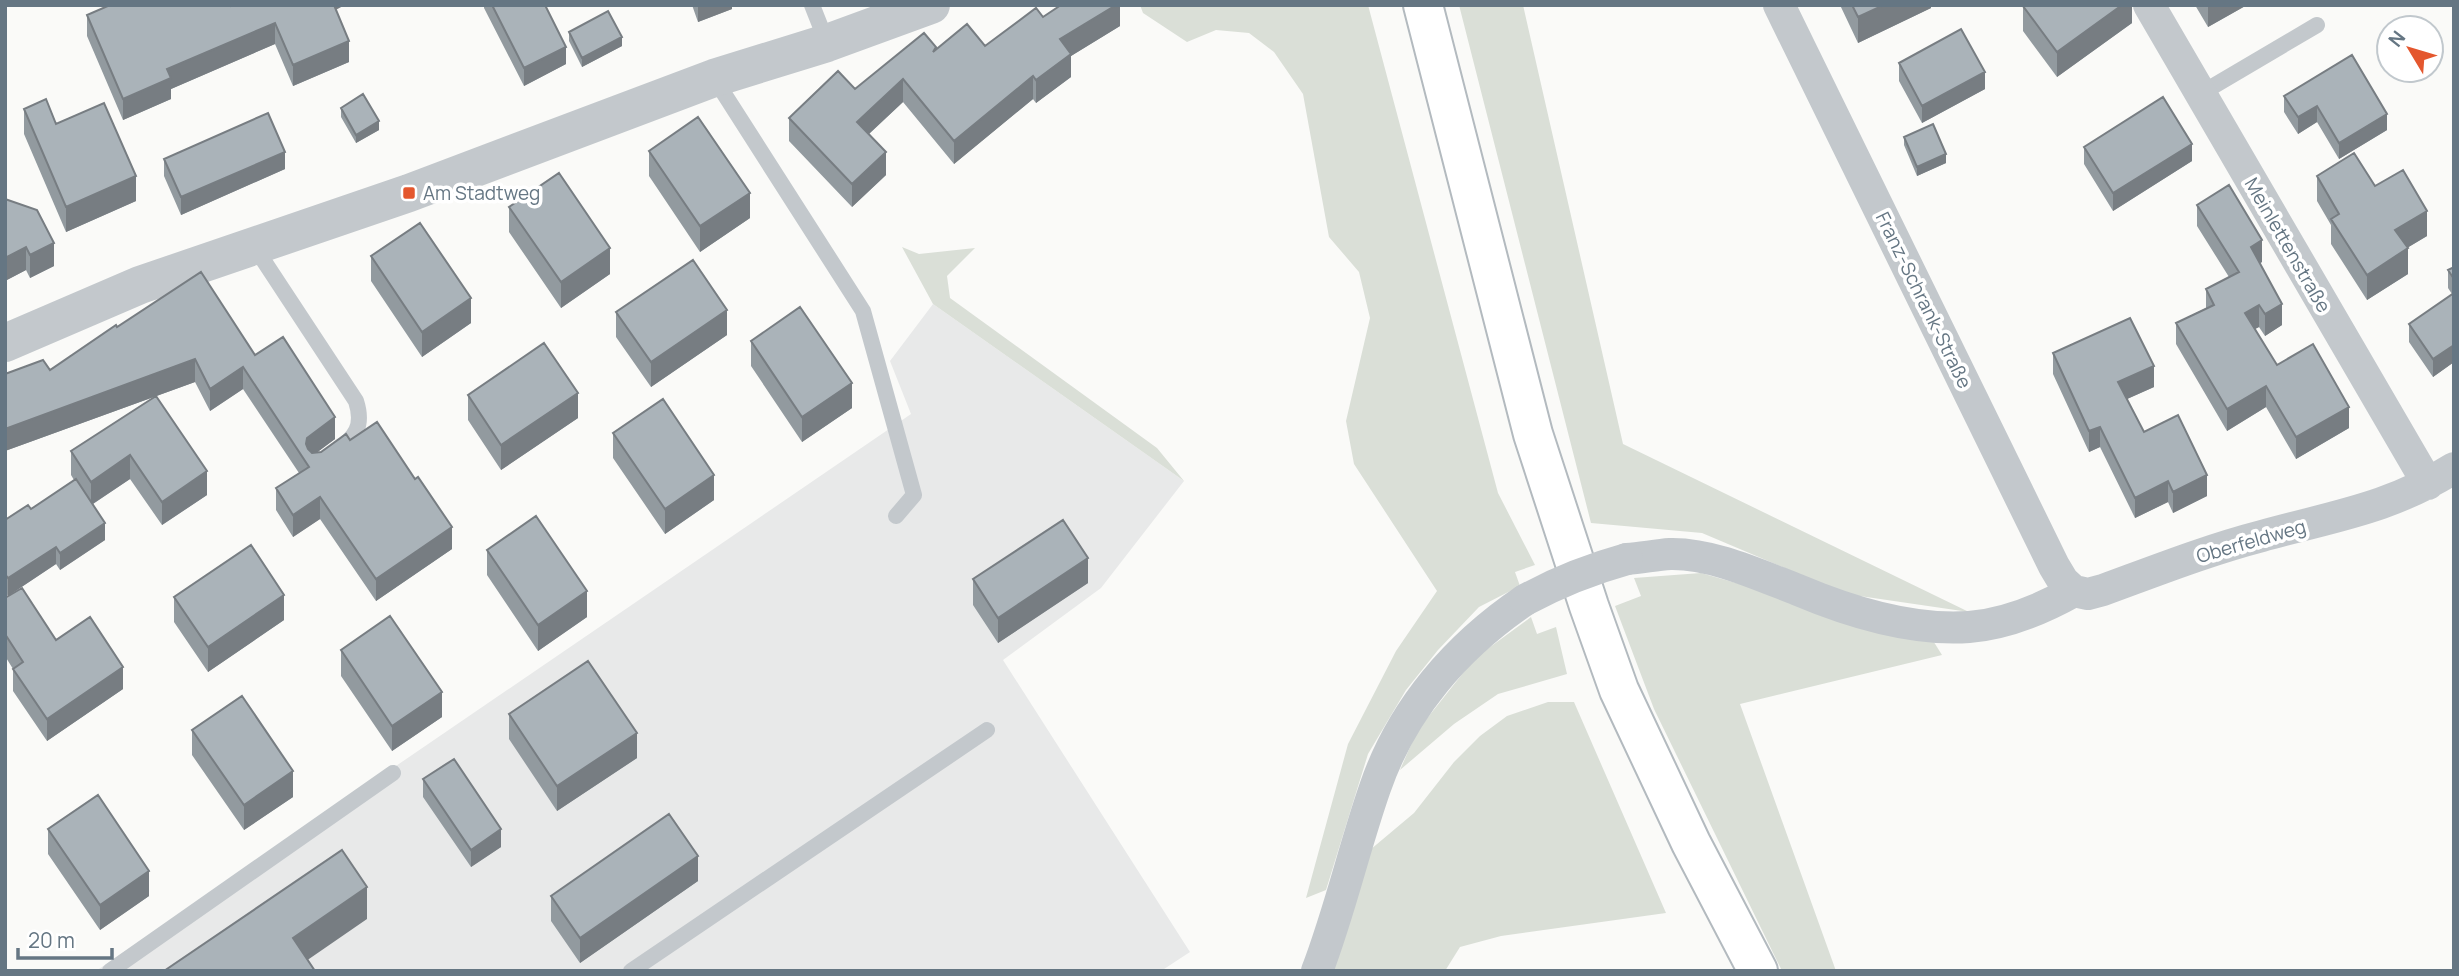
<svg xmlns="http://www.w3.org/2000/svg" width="2459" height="976" font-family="Manrope,sans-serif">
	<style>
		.built { fill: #e8e9e9 }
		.green { fill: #dadfd7 }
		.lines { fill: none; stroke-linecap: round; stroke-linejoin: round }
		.secondary-casing { stroke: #b3babf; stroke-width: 42 }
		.service { stroke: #c3c8cc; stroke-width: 16 }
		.minor { stroke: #c3c8cc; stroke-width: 32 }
		.tertiary { stroke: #c3c8cc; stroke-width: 38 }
		.secondary { stroke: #fff; stroke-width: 38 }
		.minor-bridge { stroke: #c3c8cc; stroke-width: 32 }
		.wall { fill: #929a9f }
		.shaded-wall { fill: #777d82 }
		.building { fill: #aab3b9; stroke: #777d82; stroke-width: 2 }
		.poi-dot { fill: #e4572e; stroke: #fff; stroke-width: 2.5 }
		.labels { text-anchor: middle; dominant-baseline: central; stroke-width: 7; stroke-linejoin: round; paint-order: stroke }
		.poi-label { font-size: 19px; fill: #657683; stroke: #fff; text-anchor: start }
		.street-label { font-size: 19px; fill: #657683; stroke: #fff }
	</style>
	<rect width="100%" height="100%" fill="#fafaf8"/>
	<path class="built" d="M933 304 1184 481 1101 588 1003 660 1190 952 1161 971H96L911 414 890 361Z"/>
	<path class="green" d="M1140 5H1368L1498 493 1535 565 1515 572 1520 586 1479 607 1438 650 1406 690 1368 754 1326 890 1306 898 1348 744 1396 651 1437 591 1354 464 1346 421 1370 318 1359 272 1329 237 1303 94 1274 52 1249 33 1216 30 1187 42 1143 13Z
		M1459 5H1523L1623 444 1969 612 1846 594 1702 533 1591 523Z
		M902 247 919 254 975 248 947 276 950 298 1157 448 1184 481 933 304Z
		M1701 573 1932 639 1942 655 1740 704 1836 971H1782L1654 709 1615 606 1641 596 1634 578Z
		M1531 617 1537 634 1556 627 1567 674 1498 694 1454 724 1400 770 1417 731 1475 658Z
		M1548 702H1574L1666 913 1501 936 1460 947 1445 971H1328L1364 855 1414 813 1454 762 1480 736 1507 716Z"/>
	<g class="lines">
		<g class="secondary-casing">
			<path id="secondary" d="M1423 5 1533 434 1589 606 1619 690 1691 843 1758 971"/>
		</g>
		<path class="service" d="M812 5 827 43
			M714 78 863 311 914 495 896 516
			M2200 94 2317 25
			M254 246 356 401C364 426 356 437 335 452
			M110 971 393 773
			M631 971 987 730"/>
		<path class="minor" d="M1779 5 2054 566 2063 581 2074 591
			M2149 5 2428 484
			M1627 559C1641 558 1656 555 1670 554 1712 553 1759 575 1798 590 1850 612 1911 631 1969 627 2006 624 2042 609 2074 591
			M2074 591 2088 594 2103 590C2155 571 2208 550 2262 536 2333 516 2389 509 2454 468
			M1317 971C1340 911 1354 848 1375 788 1402 709 1457 646 1525 600"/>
		<path class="tertiary" d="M5 343 140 285 409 193 714 78 827 43 931 5"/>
		<use href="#secondary" class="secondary"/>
		<path class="minor-bridge" d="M1525 600C1558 582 1591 569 1627 559"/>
	</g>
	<path class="wall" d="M484 5H545L566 64 524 86 484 8Z
		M692 5H732V9L698 22Z
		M1120 5V26L1071 56V77L1036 103 1033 99 954 164 903 102 869 134 886 175 852 207 789 141V118L855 89 936 49 985 46 1043 17Z
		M1840 5H1931V8L1858 43Z
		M2132 5V23L2057 77 2023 31V6Z
		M2195 5H2247L2208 27Z
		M231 6 336 10 349 62 293 86 275 44 171 89V99L123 120 87 36V15Z
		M569 32 622 46 582 67 569 41Z
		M2352 55 2387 130 2339 159 2317 122 2298 134 2284 112V96Z
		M1899 63 1985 89 1922 123 1899 81Z
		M341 108 379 130 356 143 341 117Z
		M24 109 56 124 136 201 66 232 24 134Z
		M1904 137 1946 163 1917 176 1904 145Z
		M2084 147 2192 161 2113 211 2084 164Z
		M649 151 750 218 700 252 649 176Z
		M164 159 285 169 181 215 164 176Z
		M2317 176 2375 186 2427 236 2407 248 2408 274 2367 300 2331 244V225L2317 201Z
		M5 199 54 266 30 278 26 270 5 281Z
		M2197 205 2262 262 2260 263 2282 325 2265 336 2259 327 2255 329 2277 365 2349 428 2296 459 2266 407 2227 431 2176 344V323L2206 308V289L2229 277 2197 226Z
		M509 207 610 274 561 308 509 232Z
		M371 256 471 323 422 357 371 281Z
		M2454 267V362L2433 377 2409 342V324L2452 294 2448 288V270Z
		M616 312 727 335 651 387 616 337Z
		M117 327 255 355 335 439 317 452H321L350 440 452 549 376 601 320 519 293 537 276 510V488L299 473 243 389 210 411 195 382 5 451V374L50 370Z
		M751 341 852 408 802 442 751 366Z
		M2053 353 2154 387 2127 399 2144 432 2207 496 2173 513 2168 502 2135 518 2100 447 2089 452 2053 374Z
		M468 395 578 418 501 470 468 420Z
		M156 396 207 495 162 525 130 479 93 504 105 540 60 570 56 564 8 596 5 592V520L31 509 74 480 71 475V451Z
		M613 433 714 500 665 534 613 458Z
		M487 550 587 617 538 651 487 575Z
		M973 579 1088 583 998 643 973 605Z
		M174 597 284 620 208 672 174 622Z
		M5 598 56 640 123 689 47 741 13 691V669L5 656Z
		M341 650 442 717 392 751 341 676Z
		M509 714 637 758 557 811 509 739Z
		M192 730 293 797 244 830 192 755Z
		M423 779 501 847 471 867 423 797Z
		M48 829 149 896 100 930 48 854Z
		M698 881 580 963 551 921V896Z"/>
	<path class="shaded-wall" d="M328 5H345L328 14Z
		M698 5H732V9L698 22Z
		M1116 5H1120V26L1071 56V77L1036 103V80L1060 39Z
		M1884 5H1931V8L1858 43V17Z
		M2122 5H2132V23L2057 77V52Z
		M2211 5H2247L2208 27V7Z
		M275 23V44L171 89V99L123 120V99L167 69Z
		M622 37V46L582 67V58Z
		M349 41V62L293 86V65Z
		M566 47V64L524 86V68Z
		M1985 72V89L1922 123V106Z
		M1033 76V99L954 164V141Z
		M903 79V102L857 145V122Z
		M2317 106V122L2298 134V117Z
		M2387 114V130L2339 159V143Z
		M379 121V130L356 143V135Z
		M2192 144V161L2113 211V193Z
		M285 152V169L181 215V197Z
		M886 152V175L852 207V184Z
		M1946 154V163L1917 176V167Z
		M136 176V201L66 232V207Z
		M750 193V218L700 252V226Z
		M2427 211V236L2395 255V230Z
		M2262 240V262L2251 268V247Z
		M54 243V266L30 278V255Z
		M26 247V270L5 281V258Z
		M610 248V274L561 308V282Z
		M2408 248V274L2367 300V275Z
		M471 298V323L422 357V332Z
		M2282 304V325L2265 336V314Z
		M2259 305V327L2245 334V313Z
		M727 310V335L651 387V362Z
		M2454 345V362L2433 377V359Z
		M195 359V382L5 451V429Z
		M2154 366V387L2118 403V382Z
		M243 367V389L210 411V389Z
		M852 383V408L802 442V417Z
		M2266 386V407L2227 431V409Z
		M578 393V418L501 470V445Z
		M2349 407V428L2296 459V437Z
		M335 417V439L307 460 306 444 307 438Z
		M2100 427V447L2089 452V431Z
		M130 455V479L91 505V482Z
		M207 471V495L162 525V502Z
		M714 475V500L665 534V509Z
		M2207 475V496L2173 513V492Z
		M2168 481V502L2135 518V498Z
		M320 497V519L293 537V515Z
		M105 523V540L60 570V553Z
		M452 527V549L376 601V579Z
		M56 547V564L8 596V578Z
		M1088 558V583L998 643V618Z
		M587 591V617L538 651V625Z
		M284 595V620L208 672V647Z
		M123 667V689L47 741V719Z
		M442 692V717L392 751V726Z
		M637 733V758L557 811V786Z
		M293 771V797L244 830V805Z
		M501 829V847L471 867V850Z
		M698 856V881L580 963V938Z
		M149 871V896L100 930V905Z
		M367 887V919L293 970V938Z"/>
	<path class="building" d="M110 5H230L231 6 233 5H334L349 41 293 65 275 23 167 69 171 78 123 99 87 15Z
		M492 5H545L566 47 524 68Z
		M1061 5H1116L1060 39 1071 54 1036 80 1033 76 954 141 903 79 857 122 886 152 852 184 789 118 838 71 855 89 924 33 936 47 933 52 967 24 985 46 1036 8 1043 17Z
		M1852 5H1884L1858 17Z
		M2024 5H2122L2057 52 2023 6Z
		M608 11 622 37 582 58 569 32Z
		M1961 29 1985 72 1922 106 1899 63Z
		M2352 55 2387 114 2339 143 2317 106 2298 117 2284 96Z
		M363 94 379 121 356 135 341 108Z
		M2163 97 2192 144 2113 193 2084 147Z
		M46 99 56 124 104 103 136 176 66 207 24 109Z
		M268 113 285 152 181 197 164 159Z
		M698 117 750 193 700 226 649 151Z
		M1933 124 1946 154 1917 167 1904 137Z
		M2354 153 2375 186 2403 170 2427 211 2395 230 2408 248 2367 275 2331 219 2339 214 2317 176Z
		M559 173 610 248 561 282 509 207Z
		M2229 185 2262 240 2251 247 2282 304 2265 314 2259 305 2245 313 2277 365 2313 344 2349 407 2296 437 2266 386 2227 409 2176 323 2214 305 2206 289 2239 272 2197 205Z
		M5 199 37 210 54 243 30 255 26 247 5 258Z
		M420 223 471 298 422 332 371 256Z
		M693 260 727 310 651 362 616 312Z
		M2454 267V279L2448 270Z
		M201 272 255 355 283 337 335 417 307 438 306 444 308 449 312 453 321 452 346 434 350 440 377 422 415 479 418 477 452 527 376 579 320 497 293 515 276 488 309 467 243 367 210 389 195 359 5 429V374L43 360 50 370 116 325 117 327Z
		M2454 293V345L2433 359 2409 324Z
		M800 307 852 383 802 417 751 341Z
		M2130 318 2154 366 2118 382 2144 432 2178 415 2207 475 2173 492 2168 481 2135 498 2100 427 2089 431 2053 353Z
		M544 343 578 393 501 445 468 395Z
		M156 396 207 471 162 502 130 455 91 482 71 451Z
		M663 399 714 475 665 509 613 433Z
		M76 479 105 523 60 553 56 547 8 578 5 574V520L28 505 31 509Z
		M536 516 587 591 538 625 487 550Z
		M1063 520 1088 558 998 618 973 579Z
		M251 545 284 595 208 647 174 597Z
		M22 588 56 640 90 617 123 667 47 719 13 669 23 662 5 634V598Z
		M390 616 442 692 392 726 341 650Z
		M588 661 637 733 557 786 509 714Z
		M242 696 293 771 244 805 192 730Z
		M454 759 501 829 471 850 423 779Z
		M98 795 149 871 100 905 48 829Z
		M669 814 698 856 580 938 551 896Z
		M342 850 367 887 293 938 315 971H164Z"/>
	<rect class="poi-dot" x="402" y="186" width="14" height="14" rx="3.5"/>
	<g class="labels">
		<g class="poi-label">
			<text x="423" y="193">Am Stadtweg</text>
		</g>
		<g class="street-label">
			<text transform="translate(2288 245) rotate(60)">Meinlettenstraße</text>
			<text transform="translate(1924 300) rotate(64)">Franz-Schrank-Straße</text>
			<text transform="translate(2251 541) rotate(-16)">Oberfeldweg</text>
		</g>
	</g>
	<rect width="2459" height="976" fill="none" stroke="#657683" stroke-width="14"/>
	<g transform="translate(2410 49) rotate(308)"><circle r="33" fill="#ffffff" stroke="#c1c8cd" stroke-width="2"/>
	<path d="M0-5L12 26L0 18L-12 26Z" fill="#e4572e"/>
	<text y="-10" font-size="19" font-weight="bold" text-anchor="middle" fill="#657683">N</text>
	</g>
	<path d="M18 948v10h94v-10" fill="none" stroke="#657683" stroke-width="3.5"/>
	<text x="28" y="948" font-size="21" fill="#657683" stroke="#ffffff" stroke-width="5" paint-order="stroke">20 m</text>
</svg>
